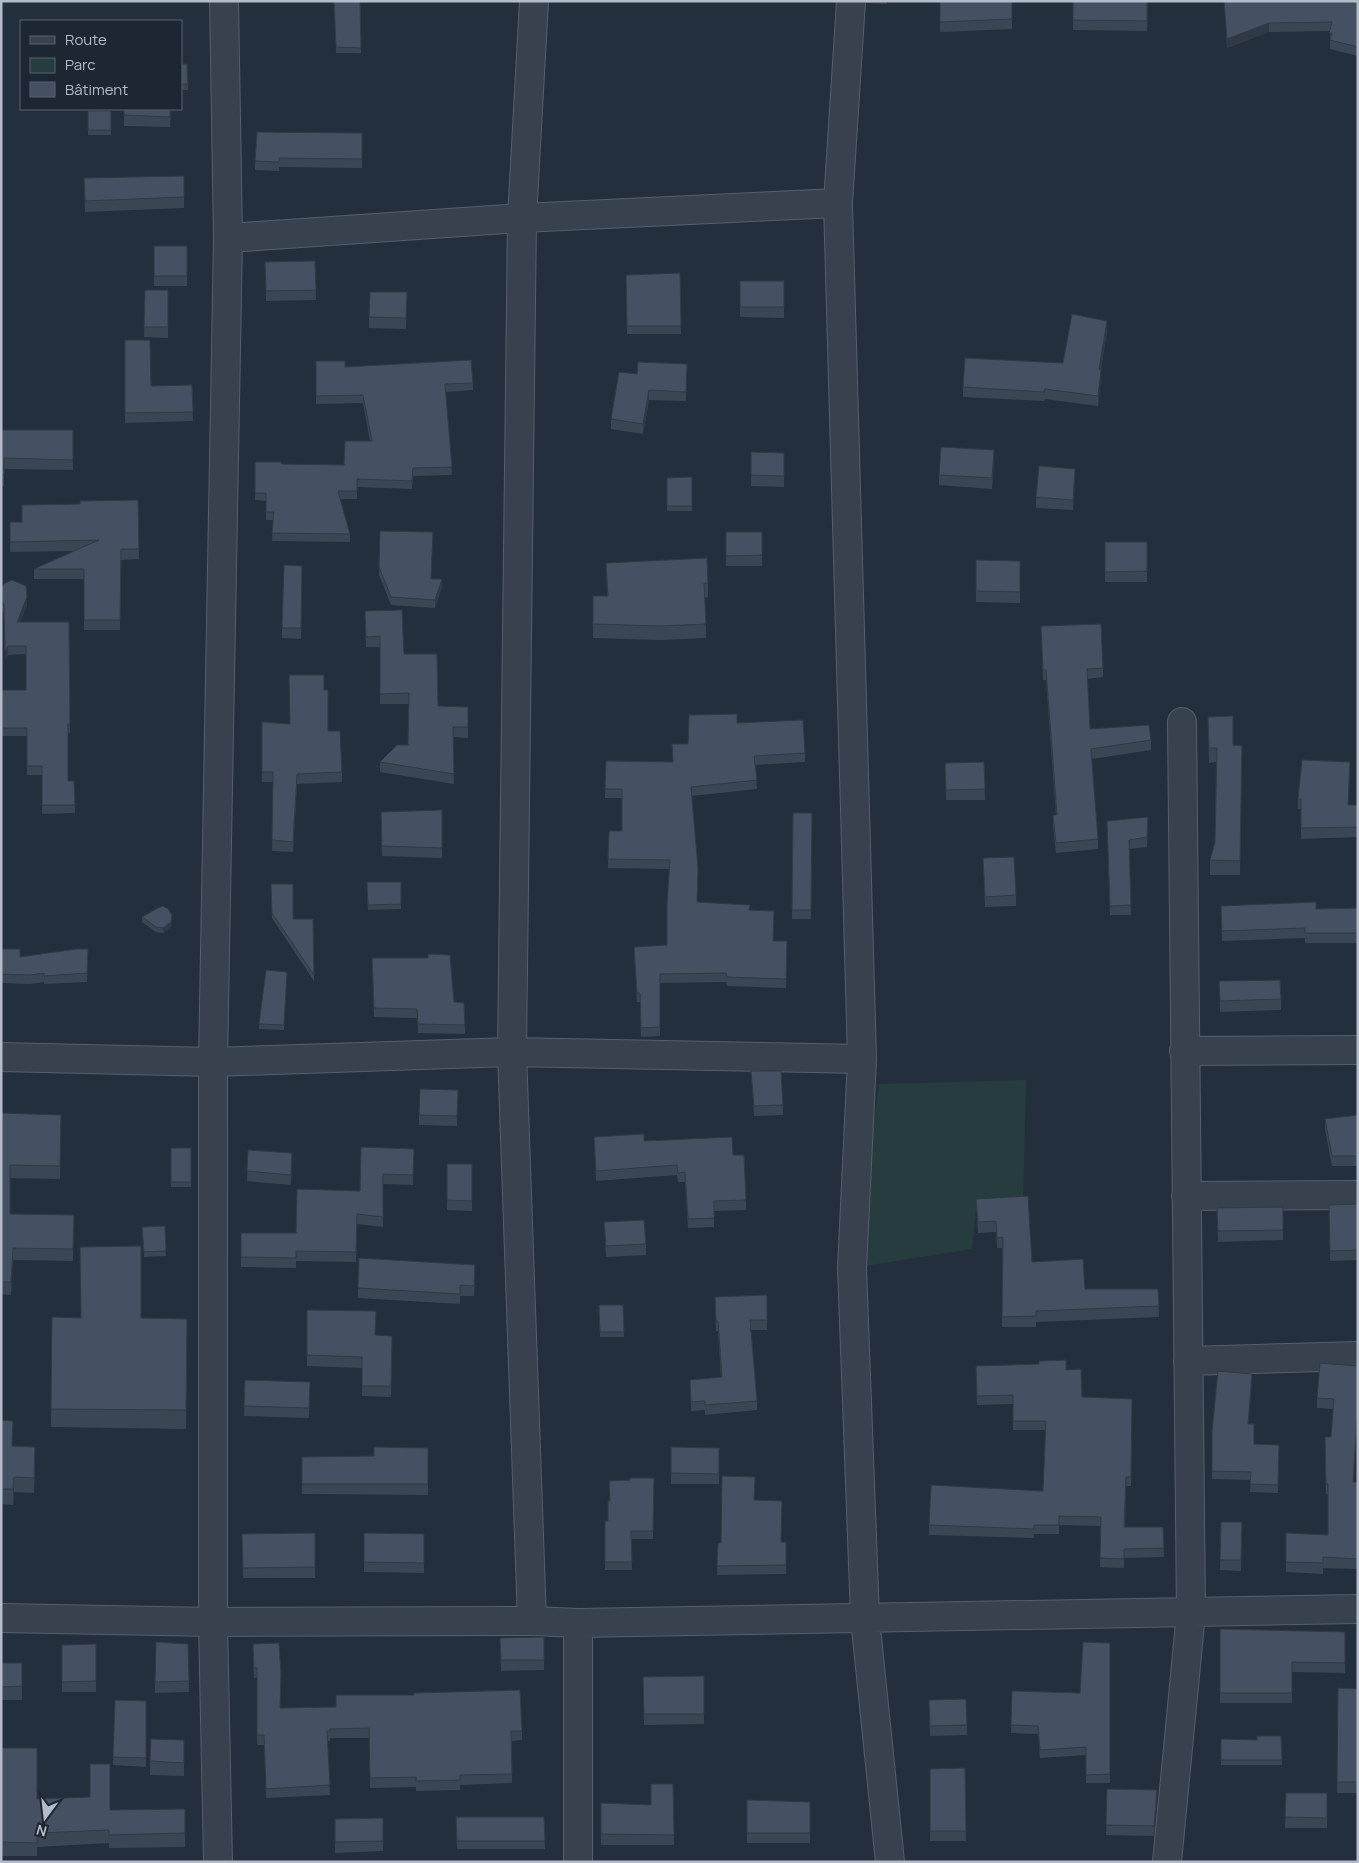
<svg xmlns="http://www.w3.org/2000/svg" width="1359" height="1863" font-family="Manrope,sans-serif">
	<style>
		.green { fill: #263c3f }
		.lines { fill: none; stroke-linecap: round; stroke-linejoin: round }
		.street-casing { stroke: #565f6c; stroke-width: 30 }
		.street { stroke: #38414e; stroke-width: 28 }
		.wall { fill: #3b4654 }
		.shaded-wall { fill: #303945 }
		.building { fill: #455162; stroke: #303945 }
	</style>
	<rect width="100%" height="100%" fill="#242f3e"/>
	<path class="green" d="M1026 1080 1023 1203 976 1209 972 1249 852 1268 879 1084Z"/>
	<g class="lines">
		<g class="street-casing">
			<path id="street" d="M851 1 838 203 862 1059 852 1268 865 1618 890 1862
				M228 238 522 218 838 203
				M1184 1051 1358 1050
				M1 1057 213 1062 512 1052 862 1059
				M1186 1196 1358 1195
				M1188 1361 1358 1356
				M1 1618 213 1622 532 1621 578 1623 1358 1609
				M532 1621 512 1052 522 218 534 1
				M218 1862 213 1622V1062L228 238 224 1
				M578 1862V1623
				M1167 1862 1191 1613 1182 722"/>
		</g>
		<use href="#street" class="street"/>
	</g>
	<path class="wall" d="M334 1H360L361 53H336Z
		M866 1H887V4L866 3Z
		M940 1H1012V29L940 32Z
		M1073 1H1148L1147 31 1073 30Z
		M1224 1H1358V56L1330 49V31L1269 32 1227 48Z
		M181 64H187L188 90H181Z
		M124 109H171L170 127 124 126Z
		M88 111H111V135H88Z
		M362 133V168L279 167V171L255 170V161Z
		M184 176V208L85 212 84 178Z
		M154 246H187V286H154Z
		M315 261 316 300 266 301 265 262Z
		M680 273 681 334H627L626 275Z
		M740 281H784V318L740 317Z
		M145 290H168V338L144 337Z
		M407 292 406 329 369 328V317Z
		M1107 331 1101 370V379L1098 406 1045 399 1044 401 963 397V387L1063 363Z
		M125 340 151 386 192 385 193 421 125 423Z
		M316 361 345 367 473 383V390L446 392 452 475 413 476 412 489 357 487V499H340L350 534V542L272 541 273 520H266V501L255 500V462L282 464 344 465 370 441 363 403 316 404Z
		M687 373 686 401 649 400 643 434 611 429V419L637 374Z
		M1 430H73V470L4 469V486H1Z
		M784 453V487L751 486V475Z
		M994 461 992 489 939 485V475Z
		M692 477V511H667V478Z
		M1075 479 1073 510 1036 508V497Z
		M138 500 139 559 121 560 120 630H84V579H34V569L75 551 10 552V522H22L80 504Z
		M380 531 432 579 442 587 435 608 391 605 379 575Z
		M726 532H762V566H726Z
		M1105 542H1147V582H1105Z
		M976 560 1020 561V603L976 602Z
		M606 563 708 583V597L705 598 706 638 659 640 593 638V596H607Z
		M302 566 301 639 282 638V628Z
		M1 588 27 605 20 622H69L70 733H68V781H74L75 813 42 814V775H27V736H1V690H26V654L8 655 5 660 4 613 1 609Z
		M365 611 404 654 438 706 468 707V738L453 737 454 784 380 772V762L408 745 409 704H380V647H366Z
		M1041 626 1103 668V677L1087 679 1090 729 1151 740V750L1092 759 1098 839V849L1056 853 1053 825V815H1056L1046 680H1043Z
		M324 690 328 731 342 772V782L297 784 293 852 272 851 273 782H262V722L290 724Z
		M1208 717 1233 745 1242 746 1240 875H1210V860L1215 842 1216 762 1209 763Z
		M737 723 805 753V762L755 765 757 789 692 796 698 877 697 902 750 910 774 920 773 941H787L786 988 727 986 726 982 660 983V1036L641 1037 640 1002H637L634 947 667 945 669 869 608 868 609 831H622V798H605L606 761 672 762 688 744Z
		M1302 760 1349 805H1358V837L1301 839V809H1298V799Z
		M984 762 985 800H946L945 763Z
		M442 810V858L382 856 381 822Z
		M793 813H812L811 919H792Z
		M1148 826 1147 847 1129 849 1131 915H1110L1107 830Z
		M983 858 1016 895V906L985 907Z
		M367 882H401V909L368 910Z
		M271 884 293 919H313L314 981 272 918Z
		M1221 906 1316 909 1358 908V943H1305V938L1222 941Z
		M142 917 171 927 163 933 156 932 142 922Z
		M1 949 20 957 88 958 87 982 44 984V982L30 984 1 983Z
		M372 958 454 1002 465 1025V1034L418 1033 417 1018 374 1017Z
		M287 972 284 1030 259 1029V1024Z
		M1219 981 1281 999V1010L1220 1012Z
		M751 1071 783 1105V1115L754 1116Z
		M458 1090 457 1126 419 1125V1115Z
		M1 1113 61 1127 60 1179 10 1178V1214L74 1215 73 1261 13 1260 11 1295 1 1294Z
		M1358 1115V1166H1332L1325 1129V1119Z
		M594 1137 644 1141 733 1155 746 1200V1210L714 1211V1227L688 1228 685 1182H678L677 1175 596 1181Z
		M171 1148H191V1187H171Z
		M414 1149 413 1185 383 1184V1227L357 1224 356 1262 296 1261V1268L241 1267V1233H296L360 1191Z
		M248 1150 292 1164 291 1185 247 1181Z
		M447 1164H472V1211L447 1210Z
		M976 1199 1032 1262 1085 1289H1158L1159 1317 1036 1322V1327H1002V1248H997L996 1232 978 1233Z
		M1358 1204V1260L1330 1261 1329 1216Z
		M1283 1207V1240L1218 1242 1217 1208Z
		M604 1222 646 1244V1255L606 1257Z
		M165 1226 166 1256 144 1257 142 1227Z
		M475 1276 474 1296H460V1304L358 1298V1288Z
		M767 1295V1330H751L757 1401V1410L705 1415V1410L691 1411 690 1380 721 1377 718 1331H716L715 1297Z
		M599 1305H623L624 1337H600Z
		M307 1310 375 1335 392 1336 391 1397 362 1396V1368L307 1366Z
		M52 1317 187 1319 186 1429 51 1427Z
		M976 1366 1066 1370 1082 1397 1132 1399 1131 1486H1126L1125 1527H1163L1164 1557 1124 1558V1568L1100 1567 1101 1526 1059 1525V1534H1034V1538L929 1535V1525L1043 1491 1046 1430H1013V1404L977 1405Z
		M1358 1366 1354 1482H1358V1569L1323 1568V1574L1286 1572V1533L1328 1535V1494H1326L1325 1437H1331L1333 1409 1317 1408V1398Z
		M245 1380 310 1382 309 1418 244 1416Z
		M1252 1383 1248 1424 1254 1444 1279 1445 1278 1493 1250 1492 1251 1480 1212 1479V1431Z
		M1 1420 12 1446 35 1463 34 1493 14 1492 13 1505 1 1504Z
		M671 1447 719 1448V1484H671Z
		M428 1448V1495L302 1494V1457L374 1456Z
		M654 1478 653 1539H631L632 1570H605V1521H608L610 1501 609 1481Z
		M754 1500 781 1542H786V1574L717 1575 718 1543H721Z
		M1221 1522 1242 1533 1241 1571 1220 1570Z
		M315 1533V1578H243L242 1534Z
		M364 1533 424 1534V1573L364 1572Z
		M1220 1629 1345 1632V1673L1292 1672V1703H1220Z
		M500 1638 544 1660V1670L501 1671Z
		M1110 1643V1783H1086V1755L1040 1758 1038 1734 1011 1733 1012 1691 1080 1693Z
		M188 1644 189 1692 155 1693V1682Z
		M253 1644 280 1708 522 1731V1740L512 1741V1783L460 1785V1790L416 1791V1787L370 1788 369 1738H330V1741H327L330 1795 266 1798 264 1745H257V1678H254Z
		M62 1645 96 1681V1692H62Z
		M1 1663H22V1700H1Z
		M704 1676V1724L644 1725 643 1677Z
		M1338 1688 1358 1689V1793H1337Z
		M115 1700 146 1701V1767L113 1765Z
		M929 1711 967 1725V1735L930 1736Z
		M1281 1736 1282 1765H1221V1739L1257 1740Z
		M184 1740V1776L150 1775V1761Z
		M1 1748 37 1799 110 1810 185 1809V1847L109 1848V1843L37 1847V1856H1Z
		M965 1768 966 1841H930V1769Z
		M673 1784 674 1845H601V1803L651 1805Z
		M1107 1789 1157 1801 1154 1836 1106 1835Z
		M1286 1793H1327V1828H1285Z
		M747 1800 810 1802V1843H747Z
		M456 1817H544L545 1849H457Z
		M383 1818V1851L335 1853V1819Z"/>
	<path class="shaded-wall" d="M1269 23V32L1227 48V39Z
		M1107 321V331L1099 379V369Z
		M1101 370V379L1098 406V396Z
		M649 390V400L643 434V424Z
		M1075 469V479L1073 510V500Z
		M442 579V587L435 608V600Z
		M27 597V605L17 631V622Z
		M8 646V655L5 660V652Z
		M297 774V784L293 852V842Z
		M172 915 171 927 163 933V928Z
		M13 1248V1260L11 1295V1282Z
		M1252 1374V1383L1248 1432V1424Z
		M1358 1405V1415L1353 1492V1482Z
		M35 1447V1463L34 1493V1478Z
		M14 1477V1492L13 1505V1489Z
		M1157 1790V1801L1154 1836V1826Z"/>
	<path class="building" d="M334 1H360L361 48 336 47Z
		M940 1H1012V19L940 22Z
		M1073 1H1147V21L1073 20Z
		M1224 1H1358V47L1330 40 1332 33H1329L1332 22 1269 23 1227 39Z
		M181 64H187L188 84H181Z
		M124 109H170V117L124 115Z
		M88 111H111V130H88Z
		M257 132 362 133V159L279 158V162L255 161Z
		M184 176V197L85 201 84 178Z
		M154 246H187V276H154Z
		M315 261 316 290 266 291 265 262Z
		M680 273 681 326H627L626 275Z
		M740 281H784V307H740Z
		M145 290H168V327H144Z
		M370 292H407L406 318 369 317Z
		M1072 314 1107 321 1099 369 1101 370 1098 396 1045 389 1044 392 963 387 965 358 1063 363Z
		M125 340H150L151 386 192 385 193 412 125 413Z
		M471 360 473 383 445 384 452 467 413 468 412 481 357 479V491H338L350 534 272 533 274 512H266V493H255V462H282L281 464 344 465 345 441H372L363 395 316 396V361H345V367Z
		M638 362 687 364 686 392 649 390 643 424 611 419 619 372 637 374Z
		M1 430H73V460L4 458V475H1Z
		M941 447 994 450 992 478 939 475Z
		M751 452 784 453V476L751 475Z
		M1039 466 1075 469 1073 500 1036 497Z
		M692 477V506H667V478Z
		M138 500 139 549H121L120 620H84V569H34L99 540 10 542V522H22V505L80 504V501Z
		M380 531 433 532 431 579H442L435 600 391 597 379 567Z
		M726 532H762V555L726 556Z
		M1105 542H1147V571L1105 572Z
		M707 558 708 583H704L706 624 659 626 593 624V596H608L606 563Z
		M976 560 1020 561V592L976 591Z
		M284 565 302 566 301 628H282Z
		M12 580 26 586 27 597 17 622H69L70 724H68V781H74L75 805H42V766H27V728H1V690H26V646H8L5 652 4 605 1 600V588L5 583Z
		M402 610 404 654H437L438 706 468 707V727H453L454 774 380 762 397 745H408L409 693 380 694V636L366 637 365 611Z
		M1101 624 1103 668 1087 669 1090 729 1149 725 1151 740 1091 749 1098 839 1056 843 1053 815H1057L1046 670H1043L1041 626Z
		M289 675H324V690H328V731H340L342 772 297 774 293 842 272 840 273 772H262V722L290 724Z
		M737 714V723L803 720 805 753 754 756 757 780 691 787 698 868 697 902 750 905 749 910 774 911 773 941H787L786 979 727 977 726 973 660 974V1027L641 1028 640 993H637L634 947 667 945V903L670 860 608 859 609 831H622V789H605L606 761 673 762 672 744H688L689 715Z
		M1233 716V745L1242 746 1240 861 1210 860 1215 842 1217 748H1209L1208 717Z
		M1302 760 1350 762 1348 805H1358V827L1301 828V799H1298Z
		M984 762 985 789 946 790 945 763Z
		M442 810V848L382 846 381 812Z
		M793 813H812L811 910H792Z
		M1148 817 1147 837 1129 840 1131 905 1110 906 1107 821Z
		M1014 857 1016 895 985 897 983 858Z
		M367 882H401V904L368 905Z
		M271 884H293V919H313L314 975 272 913Z
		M1316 902V909L1358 908V933H1305V928L1222 931 1221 906Z
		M163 906 168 909 172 915 171 922 163 928 156 927 142 917 158 908Z
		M1 949H20V957L76 949H88L87 973 44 976V973L30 975 1 974Z
		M428 954 450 955 454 1002 464 1003 465 1025 418 1024 417 1009 374 1008 372 958H428Z
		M266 970 287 972 284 1025 259 1024Z
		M1280 980 1281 999 1220 1001 1219 981Z
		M751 1071H781L783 1105 754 1106Z
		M420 1089 458 1090 457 1116 419 1115Z
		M1 1113 61 1115 60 1166 10 1165V1214L74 1215 73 1249 13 1248 11 1282H1Z
		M1358 1115V1156H1332L1325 1119Z
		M644 1134V1141L732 1137 733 1155H744L746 1200 714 1201V1218L688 1219 685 1172 678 1173 677 1165 596 1171 594 1137Z
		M361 1147 414 1149 413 1175 383 1174V1217L357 1214 356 1252 296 1251V1258L241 1257V1233H296L297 1189 360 1191Z
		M171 1148H191V1182H171Z
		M248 1150 292 1153 291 1175 247 1171Z
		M447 1164H472V1201L447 1200Z
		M1028 1196 1032 1262 1083 1259 1085 1289H1158L1159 1306 1036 1311V1316L1002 1317 1003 1237 997 1238 996 1221 978 1222 976 1199Z
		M1358 1204V1250L1330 1251 1329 1205Z
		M1283 1207V1230L1218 1231 1217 1208Z
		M644 1220 646 1244 606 1246 604 1222Z
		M165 1226 166 1251 144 1252 142 1227Z
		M141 1246V1318L187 1319 186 1410 51 1409 52 1317 81 1318 80 1247Z
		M359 1258 475 1265 474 1286 460 1285V1294L358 1288Z
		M767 1295V1320H750L757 1401 705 1405V1401L691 1402 690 1380 722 1377 718 1321H716L715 1297Z
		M599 1305H623L624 1332H600Z
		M307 1310 376 1311 375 1335 392 1336 391 1386H362V1357L307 1355Z
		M1066 1360V1370L1081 1369 1082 1397 1132 1399 1131 1477H1126L1124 1527H1163L1164 1548 1124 1549V1559L1100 1558 1101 1517 1059 1516V1525H1034V1529L929 1525 931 1485 1043 1491 1046 1421H1013V1395L977 1396 976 1366 1039 1364V1361Z
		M1320 1363 1358 1366V1405L1353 1482H1358V1559L1323 1557V1563L1286 1562V1533L1328 1535V1484H1326L1325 1437H1331L1334 1399 1317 1398Z
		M1218 1371 1252 1374 1248 1424H1254V1444L1279 1445 1278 1485 1250 1484 1251 1472 1212 1471V1431Z
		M245 1380 310 1382 309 1408 244 1406Z
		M1 1420 13 1421 12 1446 35 1447 34 1478 14 1477 13 1489H1Z
		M374 1447 428 1448V1484H302V1457L374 1456Z
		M671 1447 719 1448V1474L671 1473Z
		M722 1476 755 1477 754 1500 782 1501 781 1542H786V1565L717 1566 718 1543H721Z
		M630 1478H654L653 1531H631L632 1562H605V1521H608V1501H610L609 1481 630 1480Z
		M1221 1522H1242L1241 1560H1220Z
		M315 1533V1567L243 1568 242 1534Z
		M364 1533 424 1534V1563L364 1562Z
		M1220 1629 1345 1632V1663L1292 1662V1693H1220Z
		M544 1637V1660H501L500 1638Z
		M156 1642 188 1644 189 1681 155 1682Z
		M1083 1642 1110 1643V1774L1086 1775V1747L1040 1750 1038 1726 1011 1725 1012 1691 1080 1693Z
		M279 1643 281 1674 280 1708 336 1707V1695H414V1693L520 1690 522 1731H511L512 1774 460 1775V1780L416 1781V1777L370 1778 369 1728 330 1729V1731H327L330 1785 266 1789 264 1735H257V1668H254L253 1644Z
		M96 1644V1681L62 1682V1645Z
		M1 1663H22V1686L1 1687Z
		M704 1676V1714H644L643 1677Z
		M1338 1688 1358 1689V1782H1337Z
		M966 1699 967 1725 930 1726 929 1700Z
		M115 1700 146 1701V1758L113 1757Z
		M1257 1736H1281L1282 1760H1221V1739L1257 1740Z
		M151 1739 184 1740V1763L150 1761Z
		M1 1748H37V1799L90 1797V1764H110V1810L185 1809V1833L109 1835V1830L37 1833V1843L1 1842Z
		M965 1768 966 1831H930V1769Z
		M651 1784H673L674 1835 601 1834V1803L651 1805Z
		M1107 1789 1157 1790 1154 1826 1106 1825Z
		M1286 1793H1327V1818L1285 1817Z
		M747 1800 810 1802V1833H747Z
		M456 1817H544L545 1841H457Z
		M383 1818V1841L335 1842V1819Z"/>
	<rect width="1359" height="1863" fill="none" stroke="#b4bcc9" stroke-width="5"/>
	<rect x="20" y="20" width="162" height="90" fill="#1d2633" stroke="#59626f"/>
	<rect x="30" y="36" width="25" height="8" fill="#38414e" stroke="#59626f"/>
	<text x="65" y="45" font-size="15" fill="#b4bcc9">Route</text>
	<rect x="30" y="58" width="25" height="15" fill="#263c3f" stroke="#59626f"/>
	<text x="65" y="70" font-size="15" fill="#b4bcc9">Parc</text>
	<rect x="30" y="82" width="25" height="15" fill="#455162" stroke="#59626f"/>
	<text x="65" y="95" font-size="15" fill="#b4bcc9">Bâtiment</text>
	<g transform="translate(45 1818) rotate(195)" stroke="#1d2633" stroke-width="4" paint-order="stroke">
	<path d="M0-4L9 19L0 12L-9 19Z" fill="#b4bcc9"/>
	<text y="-8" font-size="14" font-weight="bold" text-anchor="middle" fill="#b4bcc9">N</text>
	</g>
</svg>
